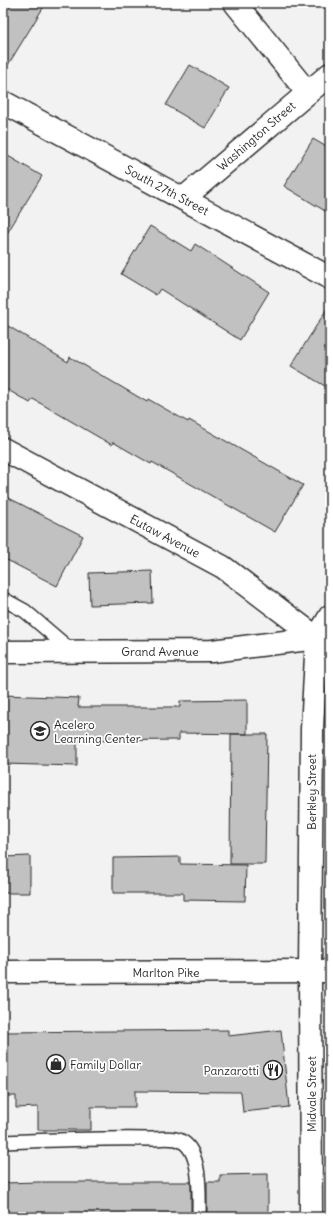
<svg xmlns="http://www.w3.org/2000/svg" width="333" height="1220" font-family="Delius,sans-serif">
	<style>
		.building { fill: #c1c1c1; stroke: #2b2b2b }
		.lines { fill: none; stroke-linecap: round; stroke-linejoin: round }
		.service-casing { stroke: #2b2b2b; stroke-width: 16 }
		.minor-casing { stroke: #2b2b2b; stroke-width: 25 }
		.secondary-casing { stroke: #2b2b2b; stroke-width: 25 }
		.service { stroke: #fff; stroke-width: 13 }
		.minor { stroke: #fff; stroke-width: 22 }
		.secondary { stroke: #fff; stroke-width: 22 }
		.labels { text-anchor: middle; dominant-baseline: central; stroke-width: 3.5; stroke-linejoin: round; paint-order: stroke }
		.street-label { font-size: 12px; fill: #2b2b2b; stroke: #fff }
		.poi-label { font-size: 12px; fill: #2b2b2b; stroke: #fff; text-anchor: start }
	</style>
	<rect width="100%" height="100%" fill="#f2f2f2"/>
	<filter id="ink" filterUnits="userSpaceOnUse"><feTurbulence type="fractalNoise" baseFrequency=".025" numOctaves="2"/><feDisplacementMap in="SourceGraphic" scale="8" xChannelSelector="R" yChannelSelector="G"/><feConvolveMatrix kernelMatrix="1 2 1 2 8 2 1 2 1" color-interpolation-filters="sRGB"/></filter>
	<g filter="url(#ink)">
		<path class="building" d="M3 3H46L3 73Z
			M190 65 229 88 205 128 166 105Z
			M313 139 330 149V214L284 186Z
			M3 153 42 176 3 240Z
			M150 226 191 251 195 244 269 292 240 340 160 289 156 295 121 274Z
			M330 304V389L291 366Z
			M3 323 68 362 70 357 147 402 148 399 188 422 189 420 303 485 275 532 152 462 151 464 113 442 112 445 33 399 30 403 3 387Z
			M3 495 83 536 57 586 3 558Z
			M152 571 153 603 90 605 89 573Z
			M3 695 79 698 78 707H180V701L247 700V734L179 733V740L77 741V766L3 764Z
			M231 734H267L265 864H230Z
			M30 856V893H3V857Z
			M180 857V864L246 865 245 901 183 900V893H113V858Z
			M228 1030V1036L281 1030 289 1107 243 1112 241 1092 135 1091V1107H91V1130H38V1107L16 1108V1096H3V1032Z
			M268 1174V1217H207V1182H220V1175Z
			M38 1182H191V1217H3V1183Z"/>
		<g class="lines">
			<g class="service-casing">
				<path id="service" d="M3 599 25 611 73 652
					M3 1142C52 1140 101 1138 150 1139 159 1139 175 1136 183 1142 202 1154 199 1198 199 1217"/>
			</g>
			<g class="minor-casing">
				<path id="minor" d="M235 3 307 92
					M184 198 330 74
					M3 449 223 567 317 638
					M3 652 212 651 317 638
					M311 1217 310 972 312 729 317 638 330 616"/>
			</g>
			<g class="secondary-casing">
				<path id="secondary" d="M3 102 330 278
					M3 972 330 971"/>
			</g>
			<use href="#service" class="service"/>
			<use href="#minor" class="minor"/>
			<use href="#secondary" class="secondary"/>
		</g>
	</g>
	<defs>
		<g id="school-ring" transform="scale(1)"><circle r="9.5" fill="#fff" stroke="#2b2b2b" stroke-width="1.5"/><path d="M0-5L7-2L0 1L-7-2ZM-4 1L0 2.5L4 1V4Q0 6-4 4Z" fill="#2b2b2b"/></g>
		<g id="shop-ring" transform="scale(1)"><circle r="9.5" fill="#fff" stroke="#2b2b2b" stroke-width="1.5"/><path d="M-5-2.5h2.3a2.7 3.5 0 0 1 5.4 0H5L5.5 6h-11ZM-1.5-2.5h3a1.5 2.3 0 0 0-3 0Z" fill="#2b2b2b"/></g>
		<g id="restaurant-ring" transform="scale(1)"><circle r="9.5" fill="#fff" stroke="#2b2b2b" stroke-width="1.5"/><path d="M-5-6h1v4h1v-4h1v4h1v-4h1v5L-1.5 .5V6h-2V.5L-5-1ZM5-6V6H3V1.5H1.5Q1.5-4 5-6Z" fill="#2b2b2b"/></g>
	</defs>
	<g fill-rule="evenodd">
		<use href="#school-ring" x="40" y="731"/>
		<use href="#shop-ring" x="56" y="1064"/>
		<use href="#restaurant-ring" x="273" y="1070"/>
	</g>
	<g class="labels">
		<g class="street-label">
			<text transform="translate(256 136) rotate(-41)">Washington Street</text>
			<text transform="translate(167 190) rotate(28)">South 27th Street</text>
			<text transform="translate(165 536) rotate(28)">Eutaw Avenue</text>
			<text x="160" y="651">Grand Avenue</text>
			<text transform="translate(311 792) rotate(-90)">Berkley Street</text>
			<text x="166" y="972">Marlton Pike</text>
			<text transform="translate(311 1094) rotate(-90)">Midvale Street</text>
		</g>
		<g class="poi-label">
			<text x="54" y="724">Acelero<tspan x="54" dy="14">Learning Center</tspan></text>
			<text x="70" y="1064">Family Dollar</text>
			<text x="259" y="1070" text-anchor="end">Panzarotti</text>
		</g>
	</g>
	<rect width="333" height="1220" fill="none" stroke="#fff" stroke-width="16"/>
	<rect x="8" y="8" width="317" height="1204" fill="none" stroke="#2b2b2b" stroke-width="1.5" filter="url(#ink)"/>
</svg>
